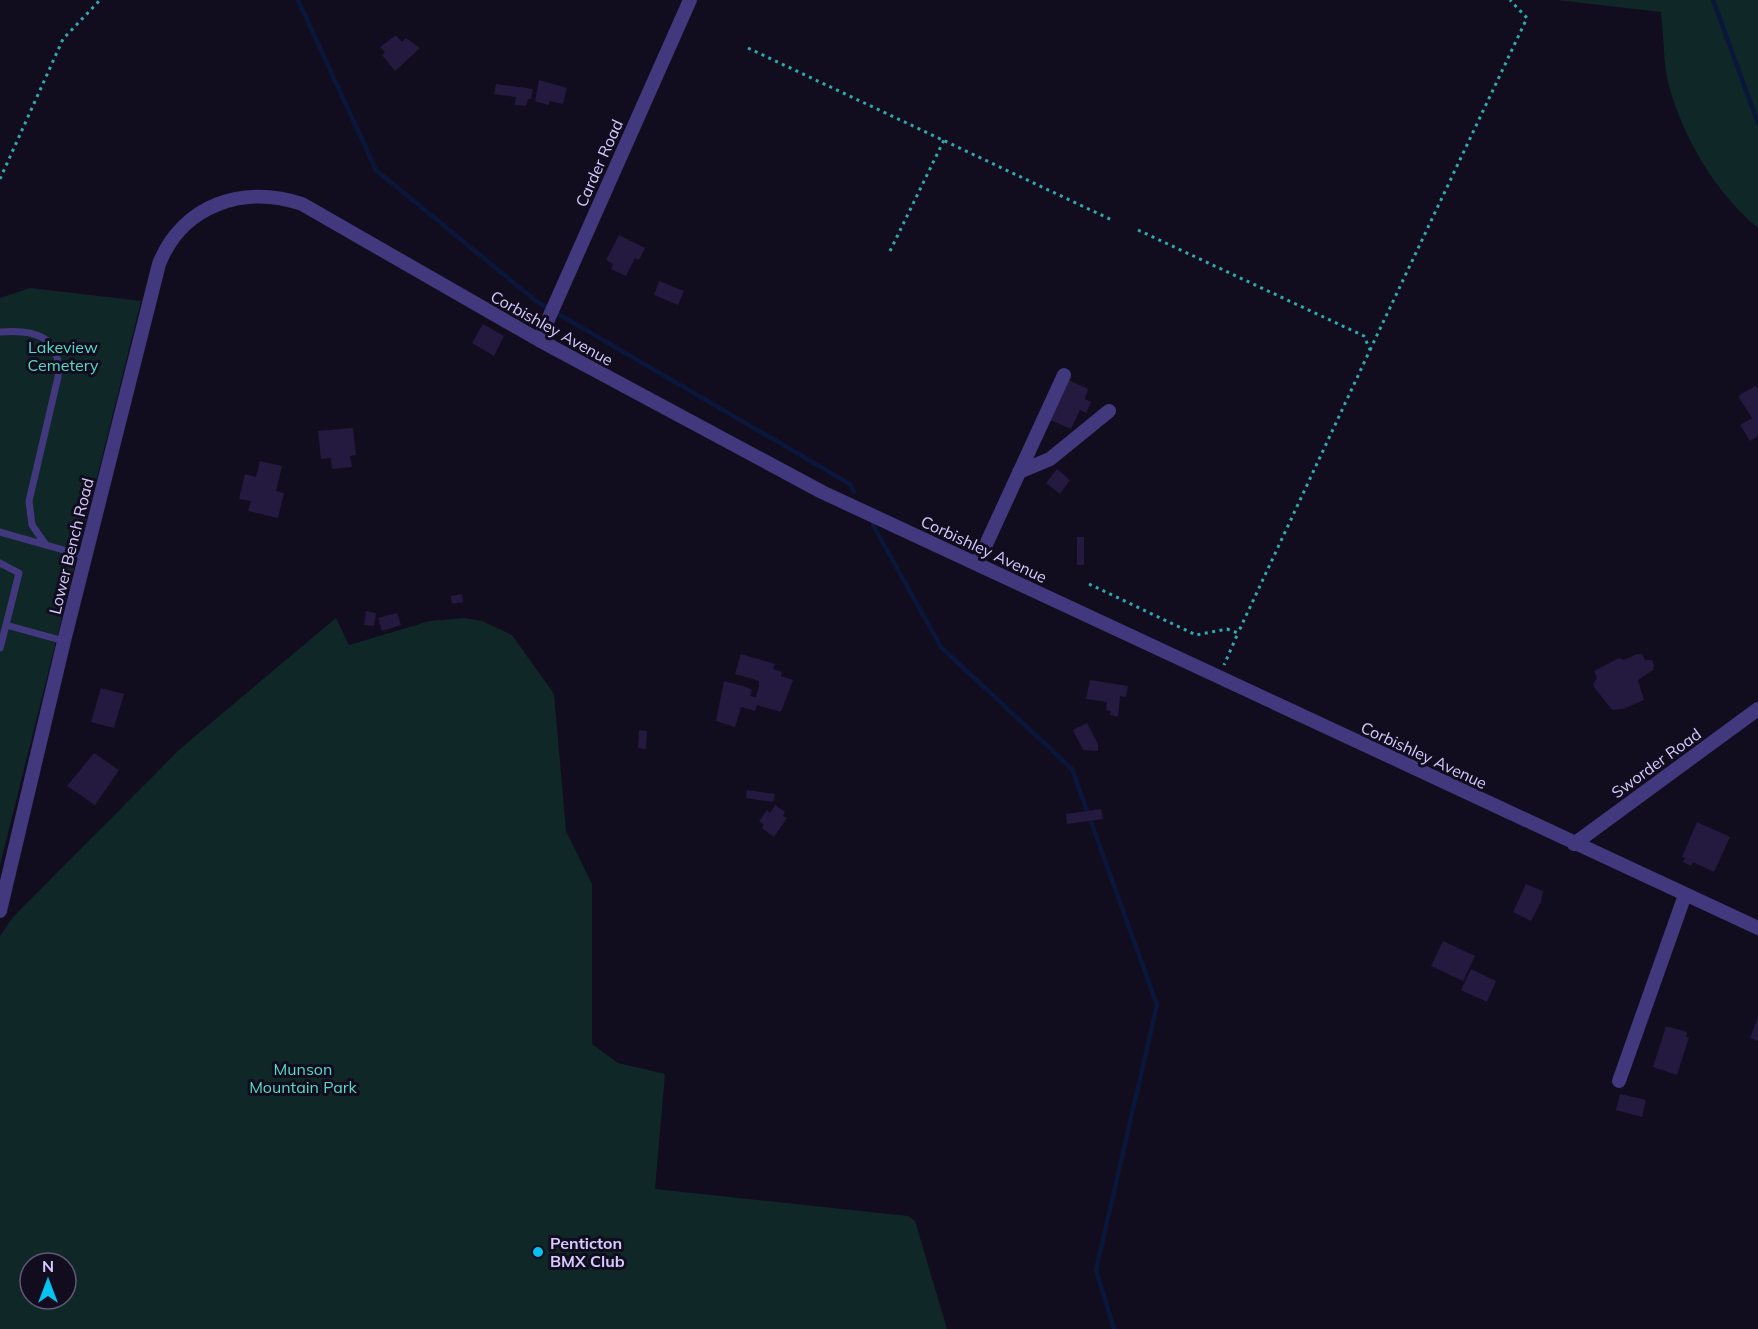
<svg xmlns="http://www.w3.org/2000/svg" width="1758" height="1329" font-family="Mulish,sans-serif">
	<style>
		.green { fill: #102728; fill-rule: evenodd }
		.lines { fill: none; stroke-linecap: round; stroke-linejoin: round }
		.stream { stroke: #0a173a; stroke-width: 4.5 }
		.building { fill: #24193f }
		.path { stroke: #30aaae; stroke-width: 3; stroke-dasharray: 3 4.5; stroke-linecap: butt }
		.lane { stroke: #41387d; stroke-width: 7 }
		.street { stroke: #41387d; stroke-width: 14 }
		.poi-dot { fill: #05c3f0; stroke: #110d1f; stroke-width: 2 }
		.labels { text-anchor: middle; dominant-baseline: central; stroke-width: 6; stroke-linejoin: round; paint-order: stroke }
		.street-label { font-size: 16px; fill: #d6cbfe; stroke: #110d1f }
		.park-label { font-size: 16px; fill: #59dcc7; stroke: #110d1f }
		.poi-label { font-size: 16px; font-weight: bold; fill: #d6cbfe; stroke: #110d1f; text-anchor: start }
	</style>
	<rect width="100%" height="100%" fill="#110d1f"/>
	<path class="green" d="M1557 0H1758V228C1715 192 1684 139 1669 86 1663 63 1664 36 1661 12Z
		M30 288 141 301 0 865V298Z
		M336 618 349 645 430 621 464 618 482 621 512 635 554 694 566 831 592 884V1044L618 1063 665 1074 655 1189 908 1216 915 1221 947 1329H0V936L13 917 180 749ZM30 1263H66V1299H30Z"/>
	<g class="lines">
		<path class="stream" d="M298 0 376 170 536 301 850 484 854 492
			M1713 0 1758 123
			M873 525 941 647 1072 769 1157 1005 1096 1270 1114 1329"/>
	</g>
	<path class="building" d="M396 35 402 42 406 38 420 48 395 71 382 55 385 52 380 47Z
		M539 80 567 88 563 104 550 101 548 105 535 101Z
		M496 84 533 89 531 99H528L526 106 515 105 516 97 494 94Z
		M619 235 645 248 639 260 635 258 626 276 611 269 613 264 606 260Z
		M659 281 684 291 678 305 654 295Z
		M483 324 504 336 494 356 472 343Z
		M1069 380 1088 389 1085 399 1091 402 1086 413 1080 410 1071 429 1050 420Z
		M1755 386 1758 388V436L1750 441 1740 425 1752 418 1738 396Z
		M353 428 356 455 350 456 352 467 332 469 331 458 321 459 318 431Z
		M260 461 282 466 276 491 284 493 278 518 248 511 251 501 239 499 245 474 256 477Z
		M1057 469 1070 480 1060 494 1046 483Z
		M1077 537H1084V565H1077Z
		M462 594 463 602 452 604 451 596Z
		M366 611 376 613 374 626 364 625Z
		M397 613 401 625 382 631 378 618Z
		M741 654 775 664 773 669 782 672 781 676 793 680 781 712 757 705 755 711 741 707 735 727 716 721 724 681 746 687 752 690 750 696 756 697 759 686V681L735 674Z
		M1637 654H1642L1645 660H1652L1654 665 1653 670 1638 680 1644 700 1623 709 1612 710 1594 687 1593 684 1597 678 1594 671 1619 658 1624 660Z
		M1090 680 1128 686 1126 697 1120 696 1118 717 1110 715 1111 711 1106 710 1107 702 1086 699Z
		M101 688 124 694 114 728 91 722Z
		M1087 723 1098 744V751L1083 750 1073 730Z
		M639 730 647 731 646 749 638 748Z
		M94 753 119 770 95 805 67 786Z
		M747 790 775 794 773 802 746 798Z
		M775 805 785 812 783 816 787 818 774 837 762 828 764 825 759 821 767 810 770 813Z
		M1101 809 1103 819 1067 824 1066 814Z
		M1697 822 1730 837 1714 872 1693 862 1691 866 1683 862 1685 858 1682 857Z
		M1526 884 1543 891 1541 902 1531 921 1513 912Z
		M1443 941 1475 956 1463 981 1431 966Z
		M1471 969 1496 981 1487 1002 1461 990Z
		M1758 1017V1041L1750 1038Z
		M1666 1026 1687 1032 1686 1037H1689L1677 1075 1653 1067Z
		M1620 1094 1646 1100 1642 1117 1616 1110Z"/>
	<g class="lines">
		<path class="path" d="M748 48 1114 221
			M0 179 63 39 100 0
			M1138 230 1364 336 1370 350 1238 633
			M890 251 944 140
			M1370 350 1527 18 1510 0
			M1089 584 1196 635 1227 629 1238 633 1224 665"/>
		<path class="lane" d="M0 332C34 329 62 336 58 377L29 501 32 525 46 545
			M0 532 85 556
			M0 563 19 573 6 625
			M0 648 6 625 64 641"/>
		<path class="street" d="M539 340 690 0
			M1019 472 1050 459 1109 411
			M977 564 1064 375
			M1574 844 1758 709
			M0 911 64 641 159 264C182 205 244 184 302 204L539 340 822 492 1758 928
			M1619 1081 1685 895"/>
	</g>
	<circle class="poi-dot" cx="538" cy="1252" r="6"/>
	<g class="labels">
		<g class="street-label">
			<text transform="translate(599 163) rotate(-66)">Carder Road</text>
			<text transform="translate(552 328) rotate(29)">Corbishley Avenue</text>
			<text transform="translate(71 546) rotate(-76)">Lower Bench Road</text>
			<text transform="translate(984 549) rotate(25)">Corbishley Avenue</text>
			<text transform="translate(1424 755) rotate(25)">Corbishley Avenue</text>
			<text transform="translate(1656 763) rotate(-36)">Sworder Road</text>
		</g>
		<g class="park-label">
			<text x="63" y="347">Lakeview<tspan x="63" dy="18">Cemetery</tspan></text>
			<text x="303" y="1069">Munson<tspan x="303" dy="18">Mountain Park</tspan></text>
		</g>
		<g class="poi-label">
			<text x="550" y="1243">Penticton<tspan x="550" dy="18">BMX Club</tspan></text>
		</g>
	</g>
	<g transform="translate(48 1281)"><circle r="28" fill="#110d1f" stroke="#605978" stroke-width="1.5"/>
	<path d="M0-4.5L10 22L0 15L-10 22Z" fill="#05c3f0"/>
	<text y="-9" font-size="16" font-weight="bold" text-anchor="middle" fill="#d6cbfe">N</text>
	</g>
</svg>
